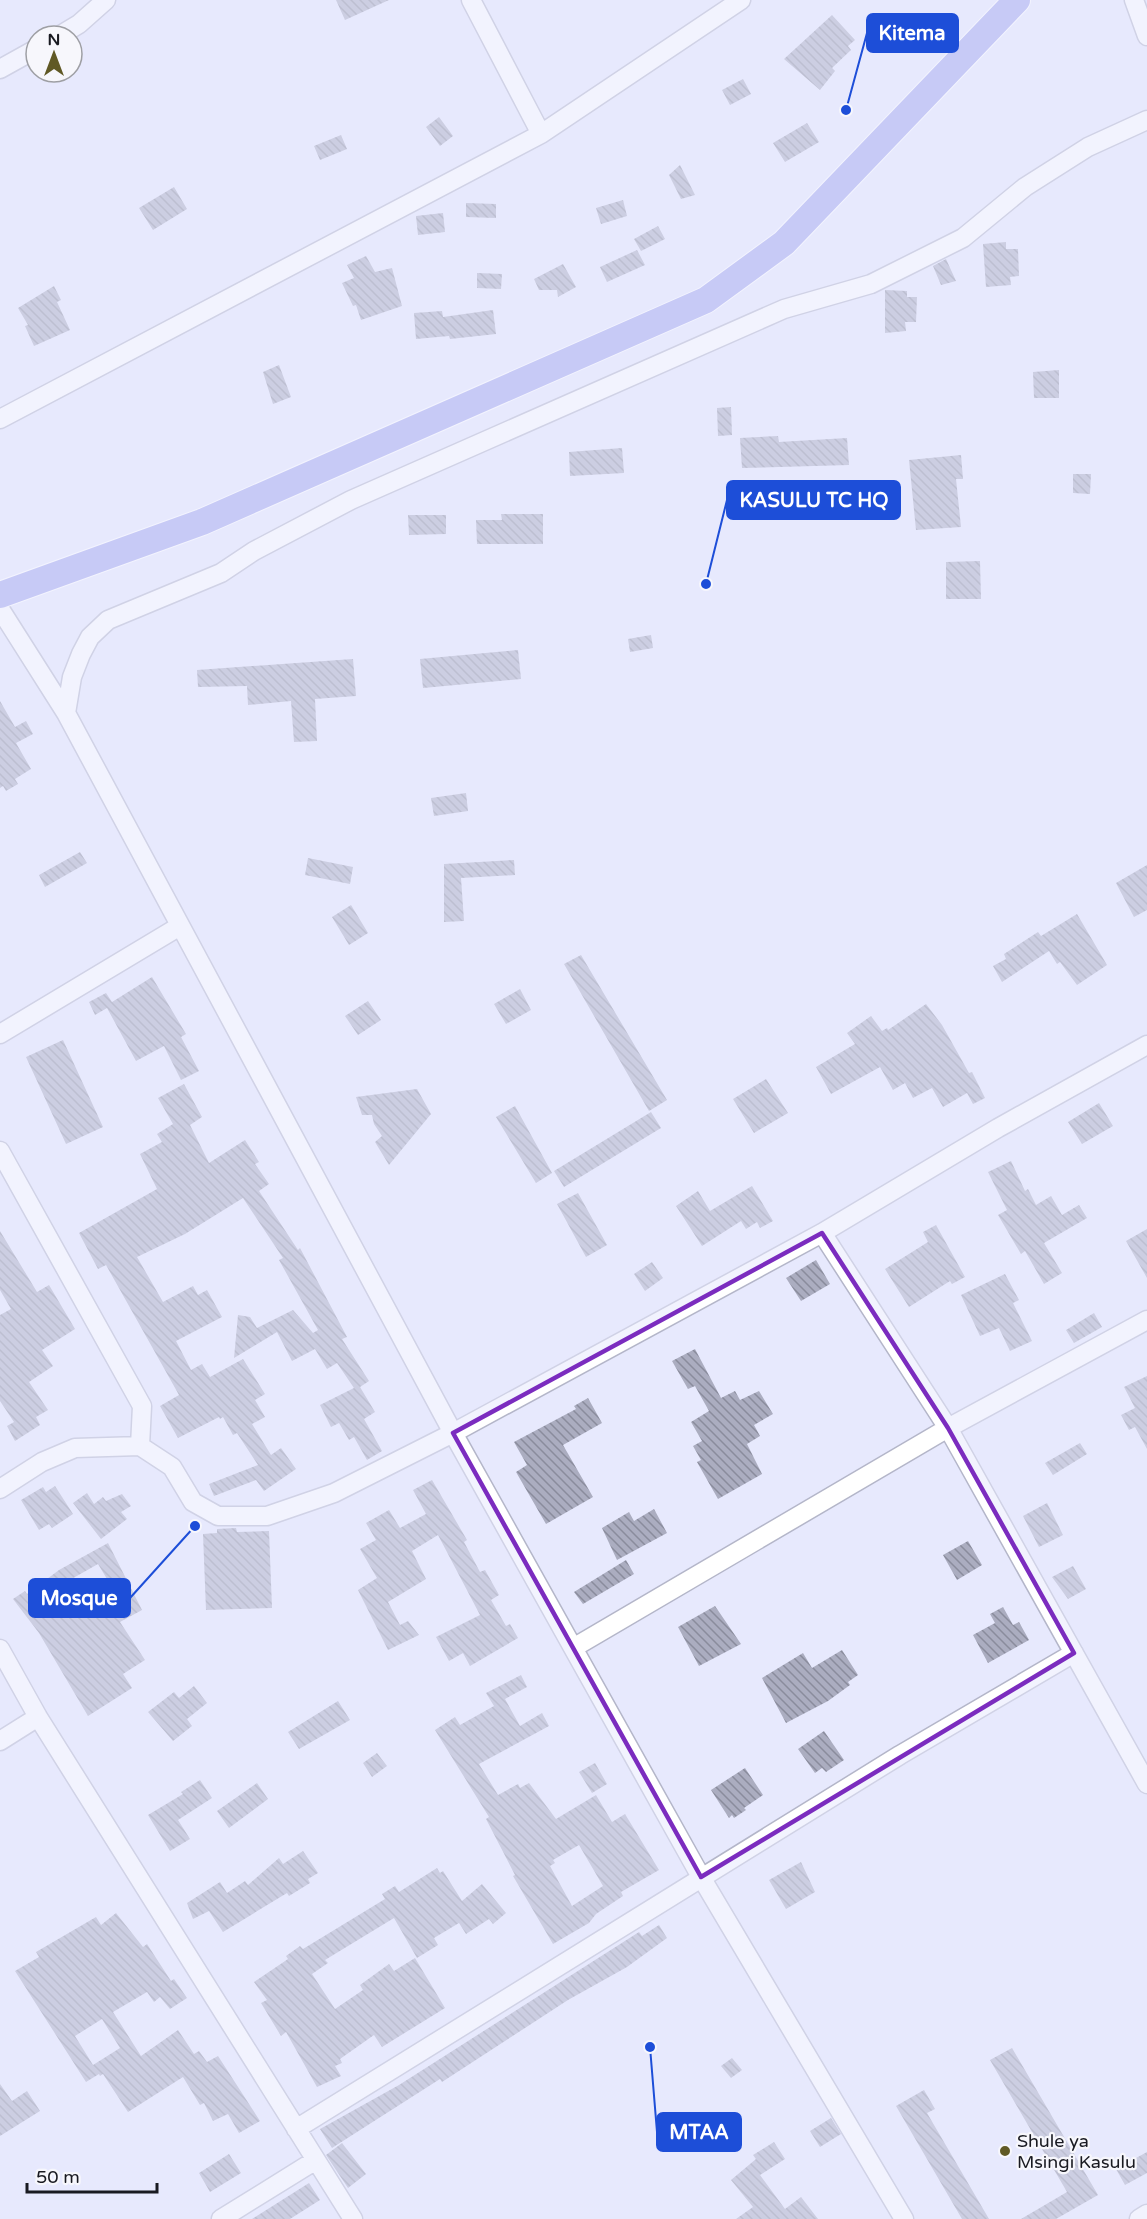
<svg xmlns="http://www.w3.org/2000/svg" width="1147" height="2219" font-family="'Varela Round',sans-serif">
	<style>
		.building { fill: url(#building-back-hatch); fill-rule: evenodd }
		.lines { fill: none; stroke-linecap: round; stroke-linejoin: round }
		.minor-casing { stroke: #b4b6c9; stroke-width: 21 }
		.highway-casing { stroke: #fff; stroke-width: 28 }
		.minor { stroke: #fff; stroke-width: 18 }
		.highway { stroke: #a0a4ed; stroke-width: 26 }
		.marked { fill: none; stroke: #7b2cbf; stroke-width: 4.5; stroke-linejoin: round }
		.poi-dot { fill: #605925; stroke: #f7f7fc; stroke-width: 2 }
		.labels { text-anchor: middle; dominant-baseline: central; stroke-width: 4.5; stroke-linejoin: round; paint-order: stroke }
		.poi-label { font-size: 18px; fill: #191a21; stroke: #f7f7fc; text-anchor: start }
		.leader { fill: none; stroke: #1d4ed8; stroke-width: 2 }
		.callout-dot { fill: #1d4ed8; stroke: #f7f7fc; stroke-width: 2 }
		.callout { fill: #1d4ed8; stroke: #1d4ed8; stroke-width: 2 }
		.callout-label { font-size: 20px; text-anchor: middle; font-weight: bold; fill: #fff }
	</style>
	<defs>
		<pattern id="building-back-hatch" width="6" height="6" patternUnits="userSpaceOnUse" patternTransform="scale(1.5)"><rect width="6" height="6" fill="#abadc0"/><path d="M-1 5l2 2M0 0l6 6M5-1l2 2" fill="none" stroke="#8a8c9c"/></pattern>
	</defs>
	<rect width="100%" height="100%" fill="#e7e9fd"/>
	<path class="building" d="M336 0H389L345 20Z
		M832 15 855 40 848 46 851 50 832 68 835 71 820 90 784 59Z
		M743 79 751 94 730 105 722 90Z
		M439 117 453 136 440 146 426 127Z
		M807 123 819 142 785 162 773 143Z
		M341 135 347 149 320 160 314 146Z
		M680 165 695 195 681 199 669 175Z
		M174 187 187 209 153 230 139 208Z
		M623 200 627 216 601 224 596 208Z
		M466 203 496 204V218L466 217Z
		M443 213 445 232 418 235 416 216Z
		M658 226 665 239 641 251 634 239Z
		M1006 242V249H1018L1019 276 1010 277 1011 285 986 287 983 244Z
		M637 250 645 265 607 282 600 267Z
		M366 256 375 272 392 268 402 306 361 320 356 305 353 306 342 283 354 278 347 265Z
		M946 259 956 281 941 285 933 266Z
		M563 264 576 287 558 297 557 290H539L534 279Z
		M477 273 502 274 501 289 477 288Z
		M54 286 61 300 57 302 70 330 34 346 25 326 28 325 18 308Z
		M885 290 907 291V297H917L916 322H905L906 331 885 333Z
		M493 310 496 334 450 339 449 336 416 339 414 313 442 311 443 317Z
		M279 365 291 397 273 404 263 372Z
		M1059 370V398H1034L1033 372Z
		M731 407 732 435 718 436 717 408Z
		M778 436 779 442 847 438 849 465 742 468 740 438Z
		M622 448 624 473 570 476 569 452Z
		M961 455 963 479H956L961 527 916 530 909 460Z
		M1073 474H1091L1090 494 1073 493Z
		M501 514H543V544H477L476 520H502Z
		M408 515H446V534L409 535Z
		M980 561 981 599H946V562Z
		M651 635 653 648 630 652 628 639Z
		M518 650 521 679 423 688 420 659Z
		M353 659 356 696 315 699 317 741 294 742 291 701 248 705 247 686 198 687 197 670Z
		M0 701 15 727 26 721 33 734 16 743 31 769 15 779 18 784 6 791 3 786 0 788Z
		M466 793 468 811 434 816 431 798Z
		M80 852 87 863 45 887 39 875Z
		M308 858 353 867 350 884 305 875Z
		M514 860 515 875 461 878 464 921 444 922V864Z
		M1147 865V910L1134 917 1116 883Z
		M351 905 368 933 349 945 332 917Z
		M1077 914 1107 965 1077 985 1060 962 1057 964 1049 951 1002 982 993 966 1006 959 1004 954 1038 932 1041 936Z
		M581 955 667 1100 649 1111 564 964Z
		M152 977 186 1034 181 1037 199 1071 181 1080 164 1046 136 1061 107 1008 95 1015 89 1002 106 993 112 1002Z
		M520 989 531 1010 506 1024 494 1004Z
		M368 1001 381 1020 358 1035 345 1016Z
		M926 1004 942 1025 969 1073 972 1072 985 1098 973 1104 967 1093 943 1107 932 1088 913 1098 905 1083 893 1090 880 1067 831 1094 816 1067 855 1044 847 1033 871 1016 882 1031 887 1028 888 1030Z
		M63 1040 103 1127 66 1144 26 1057Z
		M766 1079 788 1113 754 1133 733 1099Z
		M184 1084 202 1117 190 1125 209 1163 245 1140 259 1162 255 1164 269 1184 259 1191 298 1250 300 1248 347 1337 342 1339 369 1381 360 1387 375 1412 364 1419 382 1451 367 1460 354 1437 349 1440 339 1423 331 1427 320 1405 354 1388 337 1363 327 1369 315 1349 292 1361 277 1332 234 1358 238 1315 250 1317 257 1328 293 1310 313 1333 318 1330 279 1260 283 1258 243 1198 185 1234 137 1257 163 1302 193 1286 198 1295 207 1290 222 1317 176 1341 191 1370 202 1364 210 1377 243 1359 265 1394 255 1400 265 1417 252 1424 271 1455 281 1448 296 1469 264 1491 256 1480 214 1496 209 1484 258 1465 237 1433 233 1435 223 1417 220 1419 219 1417 178 1438 160 1406 179 1395 106 1265 98 1269 79 1233 157 1189 140 1154 162 1142 157 1134 173 1124 158 1098Z
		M417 1089 431 1114 389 1165 375 1142 382 1136 374 1124 372 1115H362L356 1097Z
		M1099 1103 1113 1126 1082 1144 1068 1122Z
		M515 1106 552 1173 536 1183 496 1117Z
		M651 1112 661 1128 564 1187 554 1171Z
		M1011 1161 1025 1191 1028 1189 1036 1205 1051 1196 1062 1215 1079 1205 1087 1218 1044 1243 1062 1273 1044 1284 1025 1251 1021 1254 998 1215 1007 1210 988 1172Z
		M752 1186 773 1221 760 1228 757 1222 746 1229 741 1221 702 1246 676 1206 698 1191 710 1211Z
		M578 1193 607 1245 586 1257 557 1204Z
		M936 1225 965 1277 952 1284 950 1281 909 1307 885 1269 928 1242 923 1232Z
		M1147 1229V1278L1126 1241Z
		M0 1231 37 1292 49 1285 75 1329 42 1350 53 1366 29 1382 48 1410 36 1417 40 1425 15 1441 7 1426 14 1422 0 1401V1315L11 1309 0 1290Z
		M816 1260 830 1284 801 1301 786 1278Z
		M652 1262 663 1278 645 1291 634 1274Z
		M1005 1274 1019 1300 1013 1303 1032 1341 1010 1351 999 1328 980 1336 961 1295Z
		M1094 1313 1102 1327 1074 1343 1066 1330Z
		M695 1349 721 1398 735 1391 740 1400 759 1391 773 1414 754 1425 760 1436 747 1444 762 1474 718 1499 697 1462 701 1460 693 1446 702 1441 691 1422 709 1411 695 1386 688 1389 672 1361Z
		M1147 1376V1449L1135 1427 1129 1430 1121 1415 1135 1408 1124 1387Z
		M588 1398 602 1423 563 1445 593 1497 546 1524 516 1472 527 1465 514 1442 576 1409 574 1406Z
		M1080 1443 1087 1454 1053 1475 1045 1463Z
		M432 1480 467 1540 464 1542 480 1572 485 1570 499 1595 491 1600 506 1626 510 1624 518 1638 470 1666 463 1653 449 1661 436 1637 480 1615 438 1535 412 1551 426 1579 388 1602 400 1625 408 1621 419 1635 388 1650 358 1590 377 1578 360 1549 376 1540 366 1523 389 1510 400 1528 426 1514 413 1490Z
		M55 1486 73 1514 52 1528 49 1524 39 1530 21 1500 43 1487 46 1492Z
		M87 1493 94 1504 103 1497 106 1501 122 1494 131 1506 121 1512 127 1519 101 1539 73 1503Z
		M1047 1503 1063 1535 1039 1547 1023 1516Z
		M654 1509 667 1533 617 1560 602 1528 629 1512 634 1521Z
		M236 1528 237 1532 269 1531 272 1608 206 1610 203 1534 217 1533V1529Z
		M968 1541 982 1565 957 1580 943 1555Z
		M108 1543 142 1610 120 1622 145 1660 123 1674 132 1688 88 1716 39 1633 13 1599 25 1591 27 1594 59 1570ZM98 1564 113 1589 108 1592 112 1599 89 1612 68 1581Z
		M626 1560 634 1574 583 1604 574 1592Z
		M1073 1566 1086 1589 1068 1599 1052 1577Z
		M715 1606 741 1644 699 1666 678 1627Z
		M1003 1607 1013 1625 1019 1622 1029 1640 988 1663 973 1635 995 1623 990 1614Z
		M842 1650 858 1675 848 1682 850 1685 828 1701 786 1723 762 1678 803 1653 812 1668Z
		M521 1675 527 1687 505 1699 520 1726 542 1713 549 1726 479 1764 498 1795 518 1784 520 1788 529 1783 556 1819 596 1795 612 1822 625 1814 659 1870 621 1892 623 1896 596 1914 589 1923 553 1944 513 1876 515 1875 486 1819 489 1817 435 1730 455 1717 460 1725 494 1706 486 1693ZM579 1845 603 1886 572 1906 550 1866 555 1863 553 1860Z
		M194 1686 207 1703 187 1719 192 1726 173 1741 148 1712 174 1692 179 1698Z
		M338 1701 350 1720 299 1749 288 1732Z
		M824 1731 844 1760 826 1772 822 1768 815 1773 798 1749Z
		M377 1753 387 1766 372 1777 363 1763Z
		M595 1763 607 1784 592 1793 579 1772Z
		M745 1768 763 1795 744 1808 746 1810 734 1818 732 1815 729 1818 711 1790Z
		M200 1780 212 1798 178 1820 190 1839 170 1851 148 1815 183 1794 181 1792Z
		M257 1783 268 1799 229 1828 217 1811Z
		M303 1851 318 1873 308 1879 310 1883 289 1896 287 1893 223 1932 209 1911 193 1919 187 1903 220 1882 227 1893 245 1881 248 1885 279 1858 283 1864Z
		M801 1862 815 1892 786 1909 769 1880Z
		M437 1868 440 1873 443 1871 462 1901 482 1884 506 1913 493 1924 489 1919 466 1934 459 1923 434 1938 438 1945 417 1958 394 1918 325 1960 328 1963 312 1974 335 2009 363 1990 360 1985 389 1964 394 1971 415 1958 445 2008 382 2047 374 2035 340 2059 342 2063 335 2066 341 2076 317 2087 286 2032 281 2036 261 2003 267 2000 254 1982 288 1959 286 1956 300 1946 303 1949 385 1899 382 1894 395 1886 399 1892Z
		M116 1913 143 1947 147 1944 171 1981 174 1979 187 1998 170 2009 160 1997 154 2002 147 1992 113 2012 141 2056 178 2030 194 2054 199 2051 207 2062 218 2056 260 2121 239 2133 228 2114 213 2121 204 2103 200 2105 183 2077 128 2112 103 2074 100 2076 99 2074 86 2082 15 1971 39 1957 36 1952 96 1917 101 1925ZM102 2019 120 2048 93 2065 75 2036Z
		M659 1925 667 1938 627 1967 568 2000 442 2082 440 2079 332 2148 320 2129 399 2085 639 1932 642 1936Z
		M1012 2048 1098 2195 1056 2219H1021L1067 2192 990 2060Z
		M732 2058 742 2070 731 2078 721 2066Z
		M0 2084 12 2101 27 2091 40 2111 0 2136Z
		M924 2090 935 2109 927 2113 989 2219H962L896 2106Z
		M831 2118 841 2134 820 2147 810 2131Z
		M774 2142 785 2159 760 2175 785 2209 801 2197 818 2219H736L753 2207 731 2180 756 2159 753 2155Z
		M342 2143 366 2174 348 2188 326 2155Z
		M1147 2152V2173L1125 2185 1116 2169Z
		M229 2154 241 2173 210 2192 199 2173Z
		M309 2183 320 2200 290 2219H252Z"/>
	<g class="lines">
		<g class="minor-casing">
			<path id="minor" d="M471 0 541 134
				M1134 0 1147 36
				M59 36 79 24 106 0
				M0 69 36 49
				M0 419 541 134 741 0
				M0 609 66 713 453 1433 701 1877 904 2219
				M66 713 72 677 81 654 90 637 108 620 221 573 254 551 351 500 784 309 871 284 963 238 1025 187 1088 147 1147 120
				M0 1034 180 926
				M0 1151 142 1406 140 1446
				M822 1233 948 1428 1147 1784
				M0 1489 42 1462 75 1448 140 1446 172 1467 193 1502 218 1516H267L334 1493 453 1433 822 1233 998 1128 1147 1045
				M573 1648 948 1428 1147 1320
				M0 1649 38 1717 353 2219
				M0 1741 38 1717
				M296 2129 900 1755 1074 1653
				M221 2219 316 2160
				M1139 2219 1147 2214"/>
		</g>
		<g class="highway-casing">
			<path id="highway" d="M0 595 202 522 706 300 784 243 1017 0"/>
		</g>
		<use href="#minor" class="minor"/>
		<use href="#highway" class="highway"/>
	</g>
	<path d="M0 0H1147V2219H0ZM822 1233 948 1428 1074 1653 701 1877 453 1433Z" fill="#e7e9fd" fill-opacity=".55" fill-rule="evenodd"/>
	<path class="marked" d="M822 1233 948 1428 1074 1653 701 1877 453 1433Z"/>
	<circle class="poi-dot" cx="1005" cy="2151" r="6"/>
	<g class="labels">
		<g class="poi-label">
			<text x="1017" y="2141">Shule ya<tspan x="1017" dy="21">Msingi Kasulu</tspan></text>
		</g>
	</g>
	<path class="leader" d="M846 110L867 33M706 584L727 500M195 1526L130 1598M650 2047L657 2132"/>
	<g class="callout-dot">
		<circle cx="846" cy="110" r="6"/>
		<circle cx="706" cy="584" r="6"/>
		<circle cx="195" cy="1526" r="6"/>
		<circle cx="650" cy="2047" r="6"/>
	</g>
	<g class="callout">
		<rect x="867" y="14" width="91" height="38" rx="6"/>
		<rect x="727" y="481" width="173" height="38" rx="6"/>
		<rect x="29" y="1579" width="101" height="38" rx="6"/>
		<rect x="657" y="2113" width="84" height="38" rx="6"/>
	</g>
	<g class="callout-label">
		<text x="912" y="40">Kitema</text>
		<text x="814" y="507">KASULU TC HQ</text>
		<text x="79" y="1605">Mosque</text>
		<text x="699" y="2139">MTAA</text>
	</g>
	<g transform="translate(54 54)"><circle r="28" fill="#f7f7fc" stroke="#9e9fa4" stroke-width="1.5"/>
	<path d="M0-4.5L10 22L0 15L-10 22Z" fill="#605925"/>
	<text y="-9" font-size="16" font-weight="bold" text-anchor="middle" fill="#191a21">N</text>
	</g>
	<path d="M27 2183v9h130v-9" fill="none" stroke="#191a21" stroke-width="3"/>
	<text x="36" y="2183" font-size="18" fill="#191a21" stroke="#f7f7fc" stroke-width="4.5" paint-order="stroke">50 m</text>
</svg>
